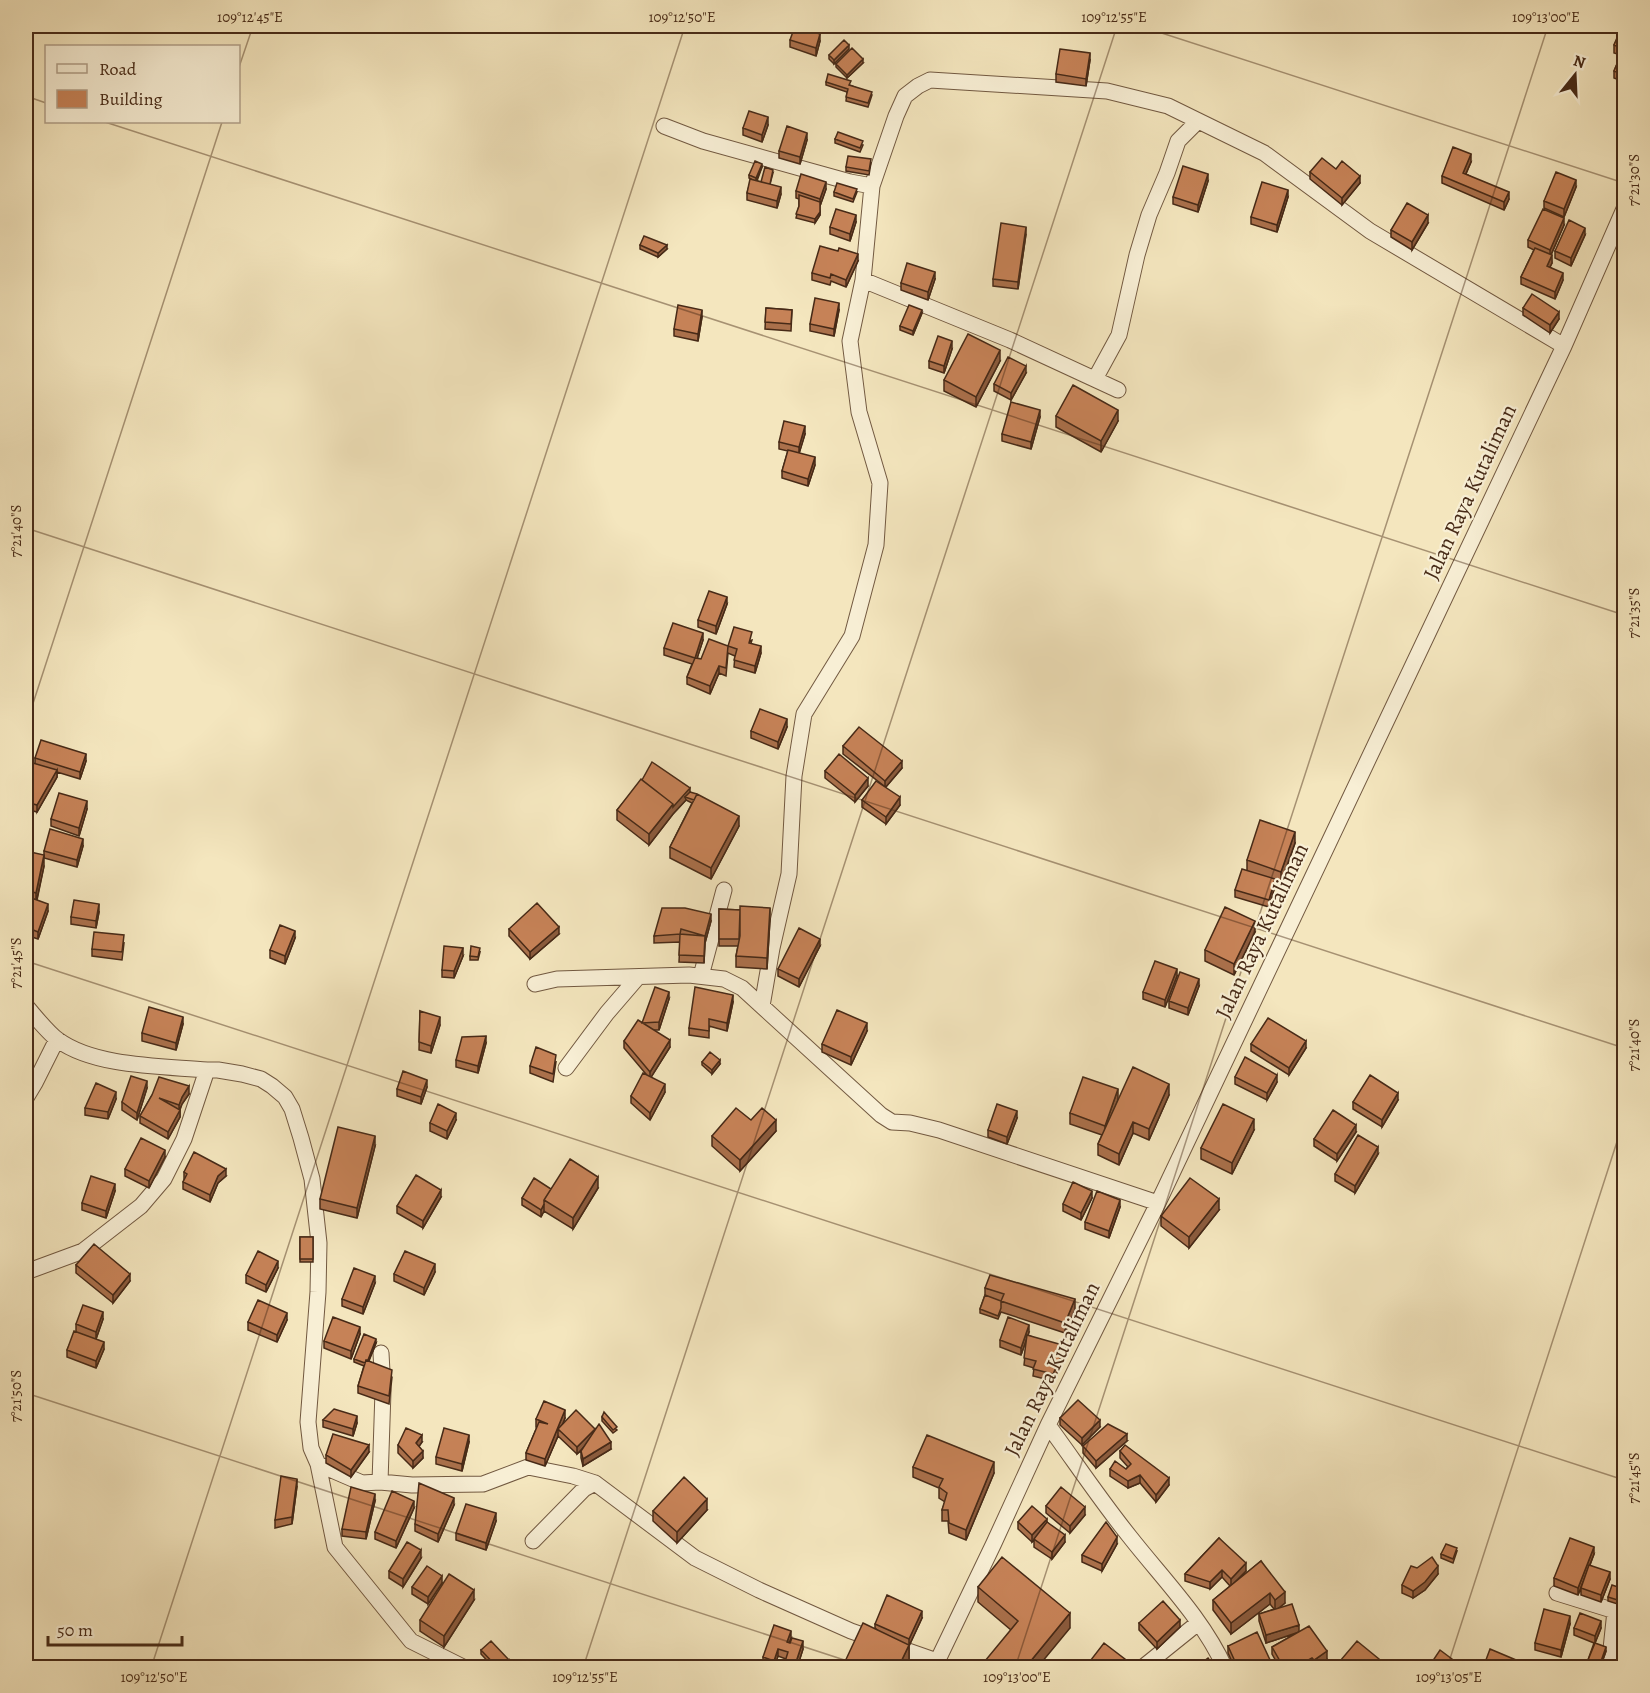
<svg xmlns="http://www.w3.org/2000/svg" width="1650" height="1693" font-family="Alegreya,serif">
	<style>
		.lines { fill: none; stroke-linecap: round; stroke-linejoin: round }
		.minor-casing { stroke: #725941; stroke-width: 17 }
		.minor { stroke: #f8efd5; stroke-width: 15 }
		.wall { fill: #aa704b; stroke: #472a17; stroke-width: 1.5 }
		.shaded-wall { fill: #8b5b3d; stroke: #472a17; stroke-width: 1.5 }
		.building { fill: #c68257; stroke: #472a17; stroke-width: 1.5; fill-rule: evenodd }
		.ticks { fill: none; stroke: #472a17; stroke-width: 1.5; stroke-opacity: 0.45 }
		.labels { text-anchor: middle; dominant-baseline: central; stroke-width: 4.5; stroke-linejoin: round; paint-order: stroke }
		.street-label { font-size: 22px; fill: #472a17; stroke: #f8efd5 }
		.neatline { fill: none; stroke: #472a17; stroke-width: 2 }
		.ticks-label { font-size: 15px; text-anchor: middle; fill: #472a17 }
	</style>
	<rect width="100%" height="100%" fill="#f4e6be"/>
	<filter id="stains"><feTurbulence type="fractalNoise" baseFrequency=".00333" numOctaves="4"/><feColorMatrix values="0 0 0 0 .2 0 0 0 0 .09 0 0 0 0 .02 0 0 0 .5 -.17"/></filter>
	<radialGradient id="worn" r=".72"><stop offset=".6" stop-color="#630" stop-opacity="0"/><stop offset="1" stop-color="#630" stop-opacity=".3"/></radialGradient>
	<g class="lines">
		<g class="minor-casing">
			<path id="minor" d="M664 126 703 141 850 182 872 186
				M863 280 1010 340 1118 390
				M1095 379 1119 335 1137 255 1149 215 1167 173 1178 141 1198 121
				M701 976 724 890
				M535 984 557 979 689 975 724 979 742 988 881 1115 892 1122 910 1123 939 1130 1158 1203
				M26 1006C34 1015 48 1033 58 1040 95 1067 162 1066 207 1070H218L242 1074 261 1079 272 1086 285 1097 292 1109 301 1138 312 1179 319 1243 318 1292 308 1422 311 1448 318 1464 362 1483 380 1482 412 1485 483 1484 528 1467 573 1476 595 1483 695 1558 759 1590 851 1631 937 1661 943 1668
				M762 1006 772 948 789 874 794 776 804 714 852 636 876 545 880 483 859 412 850 341 863 280 872 186 896 116 905 96 918 86 930 80 1107 91 1168 106 1264 153 1370 231 1564 346
				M566 1068 607 1013 638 977
				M26 1098 35 1083 57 1039
				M26 1272 83 1251 141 1206 164 1179 184 1139 207 1070
				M1048 1425C1075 1462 1101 1501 1130 1537 1163 1579 1203 1619 1225 1668
				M318 1464 335 1547 411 1641 465 1668
				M380 1482 383 1391 381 1353
				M533 1541 584 1489 595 1483
				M1557 1593 1615 1611 1609 1668
				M934 1668 994 1543 1048 1425 1158 1203 1394 705 1564 346 1624 209
				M1142 1668 1198 1623"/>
		</g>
		<use href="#minor" class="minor"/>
	</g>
	<path class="wall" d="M1624 26V82L1614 78V71L1621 55 1614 53V45Z
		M790 40 820 41 816 56 790 47Z
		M849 49 834 64 829 59V55Z
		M1090 60 1086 86 1056 82V74Z
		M863 63 847 78 836 67V64Z
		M826 82 850 85 872 95 868 107 846 101 847 92 826 85Z
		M768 125 762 142 743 135V128Z
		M835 139 863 145 860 152 835 143Z
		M807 140 800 164 779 158V151Z
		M1471 162 1466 174 1509 199 1504 210 1442 183V176Z
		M871 163 869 175 846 171V167Z
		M762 167 757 181 761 182 773 173 770 184 781 194 777 208 747 200V193L751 179 749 178V175Z
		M1336 169 1360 183 1342 205 1310 179V172Z
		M1208 181 1198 212 1173 204V197Z
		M1576 187 1564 217 1544 208V201Z
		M826 189 820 206V215L815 223 796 218 799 206V199L796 198V191Z
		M834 192H857L853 202 834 196Z
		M1288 197 1277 232 1251 224V217Z
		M856 222 850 241 830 234V227Z
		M1428 223 1412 250 1391 237V230Z
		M1564 225 1551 255 1552 263 1550 267 1563 280 1555 299 1521 284V277L1534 250 1528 247V240Z
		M1026 234 1018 289 993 286V279Z
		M1585 235 1571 266 1555 258V251Z
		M640 245 667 249 658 257 640 249Z
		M858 261 846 287 831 281 830 285 812 280V273Z
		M935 279 928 300 901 290V283Z
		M766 308 792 310 791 331 765 329Z
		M1523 308 1559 319 1550 333 1523 315Z
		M839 310 834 336 810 331V324Z
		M922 313 913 335 900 330V326Z
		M702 317 698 341 674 336V329Z
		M952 349 944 373 929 368V361Z
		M1000 361 976 407 944 391V380Z
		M1026 373 1011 400 994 391V384Z
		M1056 416 1118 421 1101 452 1056 427Z
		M1040 417 1031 449 1002 441V434Z
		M805 434 799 453 815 465 808 486 782 478V471L788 451 779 449V442Z
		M727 604 716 634 698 627V620Z
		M703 640 697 658 701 659 728 646 752 640 751 643 761 653 755 673 734 667 735 656 728 653 726 676 719 673 710 694 687 684V677L692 664 664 655V648Z
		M787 727 778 749 751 738V731Z
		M843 746 902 768 885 788 900 805 886 824 862 807V800L884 786 843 754Z
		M35 758 86 761 80 779 57 772V777L37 812 26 809V761L35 764Z
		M825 771 868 786 855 802 825 778Z
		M642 780 690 792 739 826 711 879 670 858V847L692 803 686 800 673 814 649 845 617 820V810Z
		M87 809 79 836 51 826V819Z
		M1295 843 1281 883 1275 881V886L1269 907 1235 897V890L1247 871V860Z
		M83 846 77 867 44 858V851Z
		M26 851 44 866 37 900 48 911 38 939 26 935Z
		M719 909 740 910 770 919 767 969 736 967V956L738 946H719Z
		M99 912 96 928 71 924V917Z
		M711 921 705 943 704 963 679 962 680 942 654 943V936Z
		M509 929 559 934 530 959 509 936Z
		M1255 932 1234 975 1205 961V950Z
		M295 938 285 964 270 958V950Z
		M124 943 122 960 92 956V949Z
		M820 946 799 987 778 976V969Z
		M480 952 478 960H470V956Z
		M463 956 454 978 442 977V970Z
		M1177 976 1165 1007 1143 999V992Z
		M1199 986 1188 1015 1169 1008V1001Z
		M669 999 659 1030H653L670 1047 651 1077 665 1092 650 1120 631 1103V1096L646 1074 624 1048V1041L642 1023Z
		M733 1002 727 1031 709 1026V1038L689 1035V1028Z
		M420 1011 440 1025 431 1053 419 1050Z
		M183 1024 176 1050 142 1041V1033Z
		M867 1031 851 1065 822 1052V1044Z
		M486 1043 478 1073 456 1067V1060Z
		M1251 1044 1306 1048 1289 1075 1251 1051Z
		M556 1062 553 1082 530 1073V1066Z
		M702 1062 720 1064 712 1074 702 1065Z
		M1235 1077 1277 1082 1267 1100 1235 1084Z
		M427 1087 421 1104 397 1096V1089Z
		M147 1088 137 1120 122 1110V1102Z
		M189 1094 182 1104 180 1110V1117L168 1139 140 1123V1116L152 1095Z
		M1169 1095 1149 1140 1133 1133 1119 1165 1098 1155V1144L1102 1135 1070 1124V1113L1118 1100Z
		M116 1099 108 1119 85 1115V1108Z
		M1398 1100 1382 1127 1353 1109V1102Z
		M1017 1118 1007 1144 988 1137V1130Z
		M456 1120 447 1139 430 1131V1123Z
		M751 1120 776 1131 740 1171 712 1146V1136Z
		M1254 1130 1232 1174 1201 1159V1148Z
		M1356 1132 1337 1161 1314 1146V1139Z
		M375 1146 357 1218 320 1209V1199Z
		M1378 1154 1355 1193 1335 1181V1174Z
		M165 1157 149 1188 125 1176V1169Z
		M184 1172 226 1176 218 1183 210 1202 183 1189V1182L184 1180Z
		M598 1188 573 1229 544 1211 541 1217 522 1205V1198L551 1189Z
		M115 1191 106 1218 82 1210V1203Z
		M441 1197 423 1228 397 1213V1206Z
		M1092 1198 1081 1220 1063 1211V1204Z
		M1120 1207 1109 1238 1085 1229V1222Z
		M1219 1210 1189 1248 1161 1226V1216Z
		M300 1237H313V1262H300Z
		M76 1265 130 1281 113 1303 76 1273Z
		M278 1268 266 1292 246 1283V1275Z
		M435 1272 424 1295 394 1281V1274Z
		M375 1283 363 1314 342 1306V1299Z
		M985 1288 1075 1310 1065 1333 1001 1312 998 1319 980 1313V1309L985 1295Z
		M103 1319 96 1339 104 1349 96 1368 67 1357V1350L76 1331V1324Z
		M287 1320 277 1342 248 1330V1322Z
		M1029 1332 1028 1335 1066 1353 1053 1381 1033 1376 1034 1368 1024 1365 1027 1338 1021 1355 1000 1347V1340Z
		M360 1334 351 1359 324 1348V1341Z
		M376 1343 369 1361 392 1377 389 1404 358 1393V1386L364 1366 354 1362V1359Z
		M602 1417 617 1430 613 1433 602 1421Z
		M565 1418 563 1423 611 1449 583 1466 581 1458V1451L577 1454 558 1436 545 1466 526 1460V1453L537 1427H536V1419Z
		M1060 1418 1100 1427 1082 1445 1060 1425Z
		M323 1420 357 1423 353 1436 323 1427Z
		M1127 1441 1096 1468 1083 1453V1446Z
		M422 1442 419 1446 423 1458 413 1468 398 1453V1445Z
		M469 1442 462 1471 436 1464V1457Z
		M1120 1451 1169 1485 1156 1502 1140 1483 1128 1488 1110 1476V1469H1126L1128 1467 1120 1458Z
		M369 1452 351 1477 326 1463V1455Z
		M913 1467 994 1473 966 1540 949 1533 948 1521H942V1510L945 1502 939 1498V1488L913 1477Z
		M297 1486 292 1524 275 1528V1520Z
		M375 1501 366 1539 342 1536V1529Z
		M454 1505 438 1542 415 1531V1524Z
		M1046 1506 1085 1515 1070 1533 1046 1513Z
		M414 1508 396 1548 375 1539V1532Z
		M707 1510 677 1543 653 1521V1511Z
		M496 1521 486 1550 456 1540V1533Z
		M1018 1522H1047L1065 1542 1052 1559 1034 1547V1540L1032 1542 1018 1529Z
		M1219 1538 1246 1571 1237 1581 1261 1561 1285 1603 1279 1608 1299 1632 1327 1659 1317 1665 1319 1668H1280L1272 1654V1647L1297 1633 1266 1643 1259 1621V1614L1274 1609 1270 1604 1231 1634 1213 1610V1600L1230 1586 1222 1577 1210 1589 1185 1581V1574Z
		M1117 1544 1102 1571 1082 1562V1555Z
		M1457 1551 1453 1563 1441 1558V1554Z
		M1594 1554 1590 1565 1610 1579 1601 1602 1581 1595V1588L1587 1571 1578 1595 1554 1586V1578Z
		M421 1558 403 1587 389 1578V1571Z
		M1417 1568 1438 1574 1425 1590 1413 1598 1402 1593V1585Z
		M442 1583 428 1604 412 1594V1587Z
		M978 1587 1070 1628 1011 1630 978 1602Z
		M1624 1589V1606L1608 1601V1597Z
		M474 1600 444 1647 420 1631V1620Z
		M922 1618 909 1646V1659L875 1628V1624Z
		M1139 1623 1180 1627 1157 1649 1139 1630Z
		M1570 1624 1561 1657 1535 1650V1643Z
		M1574 1628H1601L1595 1643 1606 1651 1600 1668 1588 1663V1660L1594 1643 1574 1635Z
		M791 1638 789 1643 803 1649 797 1668H784L786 1659 778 1656 774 1668H771L763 1664V1657Z
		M1228 1646 1270 1667 1235 1668 1228 1653Z
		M481 1650 509 1664 506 1668H494L481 1654Z"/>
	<path class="shaded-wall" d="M820 34V41L816 56V48Z
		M849 45V49L834 64V60Z
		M1090 53V60L1086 86V79Z
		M863 59V63L847 78V75Z
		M768 117V125L762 142V135Z
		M807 133V140L800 164V157Z
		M1471 154V162L1463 180V173Z
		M762 164V167L756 181V178Z
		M1208 174V181L1198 212V205Z
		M1360 176V183L1342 205V198Z
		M1576 180V187L1564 217V209Z
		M826 182V189L820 206V199Z
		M781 187V194L777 208V201Z
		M1288 190V197L1277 232V225Z
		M1509 192V199L1504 210V202Z
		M820 212V215L815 223V219Z
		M856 215V222L850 241V234Z
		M1428 215V223L1412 250V242Z
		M1564 218V225L1550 257V250Z
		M1026 227V234L1018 289V282Z
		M1585 228V235L1571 266V258Z
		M667 245V249L658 257V253Z
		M858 254V261L846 287V280Z
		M1552 255V263L1547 273V266Z
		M935 272V279L928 300V292Z
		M1563 273V280L1555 299V292Z
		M839 303V310L834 336V329Z
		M702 310V317L698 341V334Z
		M922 310V313L913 335V331Z
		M1559 312V319L1550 333V325Z
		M952 341V349L944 373V366Z
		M1000 350V361L976 407V397Z
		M1026 366V373L1011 400V393Z
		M1040 410V417L1031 449V442Z
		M1118 410V421L1101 452V441Z
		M805 426V434L799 454V447Z
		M815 457V465L808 486V479Z
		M727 597V604L716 634V626Z
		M703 633V640L695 665V658Z
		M761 646V653L755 673V666Z
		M719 666V673L710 694V686Z
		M787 719V727L778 749V742Z
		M86 754V761L80 779V772Z
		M902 761V768L885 788V781Z
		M57 770V777L37 812V805Z
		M868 778V786L855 802V795Z
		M690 788V795L685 797 686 800 673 814 649 845V834L673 804Z
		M900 797V805L886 824V817Z
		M87 801V809L79 836V828Z
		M739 816V826L711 879V868Z
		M33 819V826L26 846V838Z
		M1295 832V843L1281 883V872Z
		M83 839V846L77 867V860Z
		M44 855V866L36 903V893Z
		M1275 879V886L1269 907V900Z
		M48 904V911L38 939V932Z
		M99 904V912L96 928V921Z
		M770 908V919L767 969V958Z
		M711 914V921L705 943 704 963 705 936Z
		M1255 921V932L1234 975V964Z
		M559 927V934L530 959V952Z
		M295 931V938L285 964V956Z
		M820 939V946L799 987V979Z
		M463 948V956L454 978V971Z
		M1177 969V976L1165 1007V1000Z
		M1199 979V986L1188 1015V1008Z
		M669 992V999L659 1030V1022Z
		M733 995V1002L727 1031V1023Z
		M183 1017V1024L176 1050V1043Z
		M440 1017V1025L431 1053V1046Z
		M867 1023V1031L851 1065V1057Z
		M486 1036V1043L478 1073V1066Z
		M670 1040V1047L650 1079V1072Z
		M1306 1041V1048L1289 1075V1068Z
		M720 1060V1064L712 1074V1070Z
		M1277 1075V1082L1267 1100V1093Z
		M427 1080V1087L421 1104V1097Z
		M147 1081V1088L137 1120V1113Z
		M665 1084V1092L650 1120V1113Z
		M1169 1084V1095L1149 1140V1129Z
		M189 1086V1094L182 1104 179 1111 180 1110V1117L168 1139V1132L179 1111V1105L182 1097Z
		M1118 1089V1100L1105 1136V1126Z
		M116 1092V1099L108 1119V1112Z
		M1398 1093V1100L1382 1127V1120Z
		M1017 1111V1118L1007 1144V1137Z
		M456 1113V1120L447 1139V1131Z
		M1254 1119V1130L1232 1174V1163Z
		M776 1120V1131L740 1171V1160Z
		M1133 1122V1133L1119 1165V1154Z
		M1356 1125V1132L1337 1161V1154Z
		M375 1136V1146L357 1218V1208Z
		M1378 1147V1154L1355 1193V1186Z
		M165 1150V1157L149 1188V1181Z
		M226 1169V1176L218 1183 210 1202V1195L218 1176Z
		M598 1177V1188L573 1229V1218Z
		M115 1184V1191L106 1218V1211Z
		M441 1190V1197L423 1228V1221Z
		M1092 1191V1198L1081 1220V1213Z
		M1219 1199V1210L1189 1248V1237Z
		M1120 1200V1207L1109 1238V1231Z
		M544 1204V1211L541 1217V1210Z
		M278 1261V1268L266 1292V1285Z
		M435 1264V1272L424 1295V1288Z
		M130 1274V1281L113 1303V1295Z
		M375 1276V1283L363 1314V1307Z
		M1075 1299V1310L1065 1333V1323Z
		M103 1312V1319L96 1339V1332Z
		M287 1313V1320L277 1342V1335Z
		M1029 1325V1332L1021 1355V1348Z
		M360 1327V1334L351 1359V1351Z
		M376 1339V1343L366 1367V1363Z
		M104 1342V1349L96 1368V1361Z
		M1066 1346V1353L1053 1381V1374Z
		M565 1410V1418L560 1431 558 1429V1436L545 1466V1459Z
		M357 1416V1423L353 1436V1429Z
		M1100 1420V1427L1082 1445V1438Z
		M595 1429V1436L577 1454V1447Z
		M1127 1434V1441L1096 1468V1461Z
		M422 1435V1442L416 1451V1443Z
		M469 1435V1442L462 1471V1464Z
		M611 1442V1449L583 1466V1459Z
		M369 1445V1452L351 1477V1470Z
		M423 1451V1458L413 1468V1461Z
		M994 1462V1473L966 1540V1530Z
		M1140 1475V1483L1128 1488V1481Z
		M1169 1478V1485L1156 1502V1495Z
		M297 1479V1486L292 1524V1517Z
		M375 1494V1501L366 1539V1532Z
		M454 1498V1505L438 1542V1534Z
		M707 1499V1510L677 1543V1532Z
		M414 1501V1508L396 1548V1541Z
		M1085 1507V1515L1070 1533V1526Z
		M496 1513V1521L486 1550V1543Z
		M1047 1519V1526L1032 1542V1535Z
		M1065 1535V1542L1052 1559V1552Z
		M1117 1537V1544L1102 1571V1564Z
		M1594 1547V1554L1578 1595V1588Z
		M421 1550V1558L403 1587V1579Z
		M1246 1563V1571L1231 1586V1579Z
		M1438 1566V1574L1425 1590 1413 1598V1591Z
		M1222 1570V1577L1210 1589V1582Z
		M1610 1572V1579L1601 1602V1595Z
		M442 1576V1583L428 1604V1597Z
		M474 1590V1600L444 1647V1636Z
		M1285 1592V1603L1275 1611V1600Z
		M1270 1593V1604L1231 1634V1623Z
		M922 1611V1618L909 1646V1659L905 1668H898L909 1645V1639Z
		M1070 1613V1628L1037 1668H1025Z
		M1570 1616V1624L1561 1657V1650Z
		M1180 1620V1627L1157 1649V1642Z
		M1601 1621V1628L1595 1643V1636Z
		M1299 1625V1632L1266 1643V1635Z
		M791 1631V1638L787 1649V1642Z
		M803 1641V1649L797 1668H794Z
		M1606 1647V1651L1600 1668V1664Z
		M778 1649V1656L774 1668V1661Z
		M1327 1651V1659L1314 1668 1312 1662Z
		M1310 1659V1666L1307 1668H1294Z
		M509 1660V1664L506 1668H502Z
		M1270 1660V1668H1254Z"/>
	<path class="building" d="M795 26 820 34 816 48 790 40Z
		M1622 26H1624V50L1614 45Z
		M844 40 849 45 834 60 829 55Z
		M852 48 863 59 847 75 836 64Z
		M1060 49 1090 53 1086 79 1056 74Z
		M1621 54 1624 55V75L1614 71Z
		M828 74 851 81 849 85 872 92 868 103 846 97 848 89 826 82Z
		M749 111 768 117 762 135 743 128Z
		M787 126 807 133 800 157 779 151Z
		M838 132 863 141 860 148 835 139Z
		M1453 147 1471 154 1463 173 1509 192 1504 202 1442 176Z
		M848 156 871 159 869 171 846 167Z
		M1322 158 1336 169 1342 161 1360 176 1342 198 1310 172Z
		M755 161 762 164 756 178 749 175Z
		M1183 166 1208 174 1198 205 1173 197Z
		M765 167 773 170 770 184 761 182Z
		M1556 172 1576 180 1564 209 1544 201Z
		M801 174 826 182 820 199 796 191Z
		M750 179 781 187 777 201 747 193Z
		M1262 182 1288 190 1277 225 1251 217Z
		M837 183 857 189 853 199 834 192Z
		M799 195 820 202V212L815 219 796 214 799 206Z
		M1407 203 1428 215 1412 242 1391 230Z
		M836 209 856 215 850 234 830 227Z
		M1543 209 1564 218 1550 250 1528 240Z
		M1569 220 1585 228 1571 258 1555 251Z
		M1001 223 1026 227 1018 282 993 279Z
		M644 236 667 245 658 253 640 245Z
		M820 246 838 251 839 248 858 254 846 280 831 274 830 278 812 273Z
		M1535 248 1552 255 1547 266 1563 273 1555 292 1521 277Z
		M907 263 935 272 928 292 901 283Z
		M1532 294 1559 312 1550 325 1523 308Z
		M815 298 839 303 834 329 810 324Z
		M678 305 702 310 698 334 674 329Z
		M909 305 922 310 913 331 900 326Z
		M766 308 792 310 791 324 765 322Z
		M968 334 1000 350 976 397 944 380Z
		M938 336 952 341 944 366 929 361Z
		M1008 357 1026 366 1011 393 994 384Z
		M1073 385 1118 410 1101 441 1056 416Z
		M1011 402 1040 410 1031 442 1002 434Z
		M784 421 805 426 799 447 779 442Z
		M788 450 815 457 808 479 782 471Z
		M709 591 727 597 716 626 698 620Z
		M673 623 703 633 695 658 664 648Z
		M734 627 752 632 749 643 761 646 755 666 734 660 737 649 728 646Z
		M709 639 728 646 726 668 719 666 710 686 687 677 695 658 701 659Z
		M760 709 787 719 778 742 751 731Z
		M859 727 902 761 885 781 843 746Z
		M41 740 86 754 80 772 35 758Z
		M839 754 868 778 855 795 825 771Z
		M26 761 57 770 37 805 26 802Z
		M652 762 690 788 673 807V804L642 780Z
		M641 779 673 804 649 834 617 810Z
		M876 781 900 797 886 817 862 800Z
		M690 792 697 794 694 800 685 797Z
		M59 793 87 801 79 828 51 819Z
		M697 794 739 816 711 868 670 847Z
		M26 816 33 819 26 838Z
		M1260 820 1295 832 1281 872 1247 860Z
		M50 829 83 839 77 860 44 851Z
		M26 851 44 855 36 893 26 890Z
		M1242 869 1275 879 1269 900 1235 890Z
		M26 896 48 904 38 932 26 927Z
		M74 900 99 904 96 921 71 917Z
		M537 903 559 927 530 952 509 929Z
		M740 906 770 908 767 958 736 956 740 936Z
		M1225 907 1255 921 1234 964 1205 950Z
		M662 908H685L711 914 705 936 704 956 679 955 680 934 654 936ZM681 929 705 936 680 934Z
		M719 909 740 910 739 939H719Z
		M280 925 295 931 285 956 270 950Z
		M799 928 820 939 799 979 778 969Z
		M94 932 124 935 122 952 92 949Z
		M444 946 463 948 454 971 442 970Z
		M471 946 480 948 478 957 470 956Z
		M1155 961 1177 969 1165 1000 1143 992Z
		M1180 972 1199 979 1188 1008 1169 1001Z
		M655 987 669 992 659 1022 642 1023Z
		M695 987 733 995 727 1023 709 1019V1031L689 1028Z
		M149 1007 183 1017 176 1043 142 1033Z
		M837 1010 867 1023 851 1057 822 1044Z
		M420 1011 440 1017 431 1046 419 1042Z
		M1268 1018 1306 1041 1289 1068 1251 1044Z
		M638 1020 670 1040 650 1072 624 1041Z
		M486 1036 478 1066 456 1060 462 1037Z
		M536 1047 556 1055 553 1074 530 1066Z
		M710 1052 720 1060 712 1070 702 1062Z
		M1245 1057 1277 1075 1267 1093 1235 1077Z
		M1133 1067 1169 1084 1149 1129 1133 1122 1119 1154 1098 1144Z
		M403 1071 427 1080 421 1097 397 1089Z
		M643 1073 665 1084 650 1113 631 1096Z
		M1370 1075 1398 1093 1382 1120 1353 1102Z
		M131 1076 147 1081 137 1113 122 1102Z
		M159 1077 189 1086 182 1097 179 1105 159 1098 180 1110 168 1132 140 1116 152 1095Z
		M1083 1077 1118 1089 1105 1126 1070 1113Z
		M96 1083 116 1092 108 1112 85 1108Z
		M438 1104 456 1113 447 1131 430 1123Z
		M997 1104 1017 1111 1007 1137 988 1130Z
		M1223 1104 1254 1119 1232 1163 1201 1148Z
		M736 1108 751 1120 762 1108 776 1120 740 1160 712 1136Z
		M1333 1110 1356 1125 1337 1154 1314 1139Z
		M338 1127 375 1136 357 1208 320 1199Z
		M1358 1135 1378 1147 1355 1186 1335 1174Z
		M141 1138 165 1150 149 1181 125 1169Z
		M194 1152 226 1169 218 1176 210 1195 183 1182 187 1174 184 1172Z
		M570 1159 598 1177 573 1218 544 1200Z
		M416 1175 441 1190 423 1221 397 1206Z
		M91 1176 115 1184 106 1211 82 1203Z
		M534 1178 551 1189 544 1200V1204L541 1210 522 1198Z
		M1190 1178 1219 1199 1189 1237 1161 1216Z
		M1073 1182 1092 1191 1081 1213 1063 1204Z
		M1097 1191 1120 1200 1109 1231 1085 1222Z
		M300 1237H313V1259H300Z
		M94 1244 130 1274 113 1295 76 1265Z
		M258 1251 278 1261 266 1285 246 1275Z
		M405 1251 435 1264 424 1288 394 1274Z
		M354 1268 375 1276 363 1307 342 1299Z
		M990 1275 1075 1299 1065 1323 1001 1301 1004 1294 985 1288Z
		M985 1295 1001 1301V1308L998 1316 980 1309Z
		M258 1300 287 1313 277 1335 248 1322Z
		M83 1305 103 1312 96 1332 76 1324Z
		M333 1317 360 1327 351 1351 324 1341Z
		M1008 1317 1029 1325 1021 1348 1000 1340Z
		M74 1331 104 1342 96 1361 67 1350Z
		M364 1334 376 1339 368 1360H366L365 1363 354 1359Z
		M1027 1335 1066 1346 1053 1374 1033 1369 1036 1361 1024 1358Z
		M366 1360 392 1370 389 1396 358 1386Z
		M1078 1400 1100 1420 1082 1438 1060 1418Z
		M544 1401 565 1410 545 1459 526 1453 539 1422 548 1424 536 1419Z
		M334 1409 357 1416 353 1429 323 1420Z
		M576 1410 595 1429 577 1447 558 1429Z
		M604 1412 617 1427 613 1430 602 1417Z
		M599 1424 611 1442 583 1459 581 1451Z
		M1108 1424 1127 1434 1096 1461 1083 1446Z
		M406 1428 422 1435 416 1443 423 1451 413 1461 398 1445Z
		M444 1428 469 1435 462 1464 436 1457Z
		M333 1434 369 1445 351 1470 326 1455Z
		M927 1435 994 1462 966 1530 949 1523 948 1510H942L947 1493 939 1487 943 1479 913 1467Z
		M1125 1445 1169 1478 1156 1495 1140 1475 1128 1481 1110 1469 1115 1461 1126 1469 1131 1464 1120 1451Z
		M281 1476 297 1479 292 1517 275 1520Z
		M684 1477 707 1499 677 1532 653 1511Z
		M419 1483 454 1498 438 1534 415 1524Z
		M351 1487 375 1494 366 1532 342 1529Z
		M1061 1487 1085 1507 1070 1526 1046 1506Z
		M392 1491 414 1501 396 1541 375 1532Z
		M466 1504 496 1513 486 1543 456 1533Z
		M1032 1506 1047 1519 1032 1535 1018 1522Z
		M1047 1522 1065 1535 1052 1552 1034 1539Z
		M1106 1522 1117 1537 1102 1564 1082 1555Z
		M1219 1538 1246 1563 1231 1579 1222 1570 1210 1582 1185 1574Z
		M1570 1538 1594 1547 1578 1588 1554 1578Z
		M407 1542 421 1550 403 1579 389 1571Z
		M1446 1544 1457 1548 1453 1559 1441 1554Z
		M1002 1557 1070 1613 1025 1668 980 1667 1018 1621 978 1587Z
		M1432 1557 1438 1566 1425 1582 1413 1591 1402 1585 1411 1566 1417 1568Z
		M1261 1561 1285 1592 1275 1600 1270 1593 1231 1623 1213 1600Z
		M1589 1565 1610 1572 1601 1595 1581 1588Z
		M427 1566 442 1576 428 1597 412 1587Z
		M449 1574 474 1590 444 1636 420 1620Z
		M1612 1585 1624 1589V1602L1608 1597Z
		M887 1595 922 1611 909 1639 875 1624Z
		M1163 1601 1180 1620 1157 1642 1139 1623Z
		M1292 1604 1299 1625 1266 1635 1259 1614Z
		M1544 1609 1570 1616 1561 1650 1535 1643Z
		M1580 1613 1601 1621 1595 1636 1574 1628Z
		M863 1623 909 1645 898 1668H842Z
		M774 1625 791 1631 787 1642 790 1643 792 1638 803 1641 794 1668 784 1665 788 1652 778 1649 774 1661 763 1657Z
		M1309 1626 1327 1651 1314 1660 1312 1658 1294 1668H1284L1272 1647Z
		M1257 1632 1270 1660 1254 1668H1238L1228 1646Z
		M491 1641 509 1660 502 1668H498L481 1650Z
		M1357 1641 1390 1668H1344L1340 1661Z
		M1104 1643 1130 1663 1126 1668H1091L1087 1665Z
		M1595 1643 1606 1647 1600 1664 1588 1660Z
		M1490 1649 1516 1660 1512 1668H1483Z
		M1440 1650 1464 1668H1428Z
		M1208 1658 1215 1668H1195Z
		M1312 1658 1319 1668H1300Z"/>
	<path class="ticks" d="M1140 26 1624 183M238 70 253 26M26 96 46 103M105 122 1624 615M26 528 1624 1048M26 725 222 122M26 961 1624 1480M26 1393 869 1668M151 1668 685 26M583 1668 1117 26M1015 1668 1548 26M1447 1668 1624 1120"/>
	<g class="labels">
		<g class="street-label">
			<text transform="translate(1470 492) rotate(-65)">Jalan Raya Kutaliman</text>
			<text transform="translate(1262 931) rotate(-65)">Jalan Raya Kutaliman</text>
			<text transform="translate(1052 1369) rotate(-64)">Jalan Raya Kutaliman</text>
		</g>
	</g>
	<rect width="1650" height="1693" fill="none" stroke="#f4e6be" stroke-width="66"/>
	<rect x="45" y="45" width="195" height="78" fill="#f8efd5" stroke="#b1a089" stroke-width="1.5"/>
	<rect x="57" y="64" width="30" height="9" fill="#f8efd5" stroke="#b1a089" stroke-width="1.5"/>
	<text x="99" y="75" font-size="18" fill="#472a17">Road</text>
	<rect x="57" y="90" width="30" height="18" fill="#c68257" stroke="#b1a089" stroke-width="1.5"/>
	<text x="99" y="105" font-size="18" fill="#472a17">Building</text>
	<g transform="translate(1575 75) rotate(18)" stroke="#f8efd5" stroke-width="4.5" paint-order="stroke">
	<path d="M0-4.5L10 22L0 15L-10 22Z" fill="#472a17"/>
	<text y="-9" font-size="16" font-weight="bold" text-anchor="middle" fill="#472a17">N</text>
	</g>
	<path d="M48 1636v9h134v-9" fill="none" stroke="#472a17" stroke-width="3"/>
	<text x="57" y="1636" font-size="18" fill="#472a17" stroke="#f8efd5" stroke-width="4.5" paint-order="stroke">50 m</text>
	<rect x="33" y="33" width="1584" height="1627" class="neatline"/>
	<g class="ticks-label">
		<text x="250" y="22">109°12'45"E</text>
		<text x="682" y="22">109°12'50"E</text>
		<text x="1114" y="22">109°12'55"E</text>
		<text x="1546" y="22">109°13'00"E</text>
		<text transform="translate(1634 180) rotate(-90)" y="5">7°21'30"S</text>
		<text transform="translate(16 531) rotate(-90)" y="5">7°21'40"S</text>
		<text transform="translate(1634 613) rotate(-90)" y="5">7°21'35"S</text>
		<text transform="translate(16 963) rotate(-90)" y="5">7°21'45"S</text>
		<text transform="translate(1634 1045) rotate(-90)" y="5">7°21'40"S</text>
		<text transform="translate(16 1396) rotate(-90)" y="5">7°21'50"S</text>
		<text transform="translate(1634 1478) rotate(-90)" y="5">7°21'45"S</text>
		<text x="154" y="1682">109°12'50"E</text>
		<text x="585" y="1682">109°12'55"E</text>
		<text x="1017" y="1682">109°13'00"E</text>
		<text x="1449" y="1682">109°13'05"E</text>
	</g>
	<rect width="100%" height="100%" filter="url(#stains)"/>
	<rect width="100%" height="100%" fill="url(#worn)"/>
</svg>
